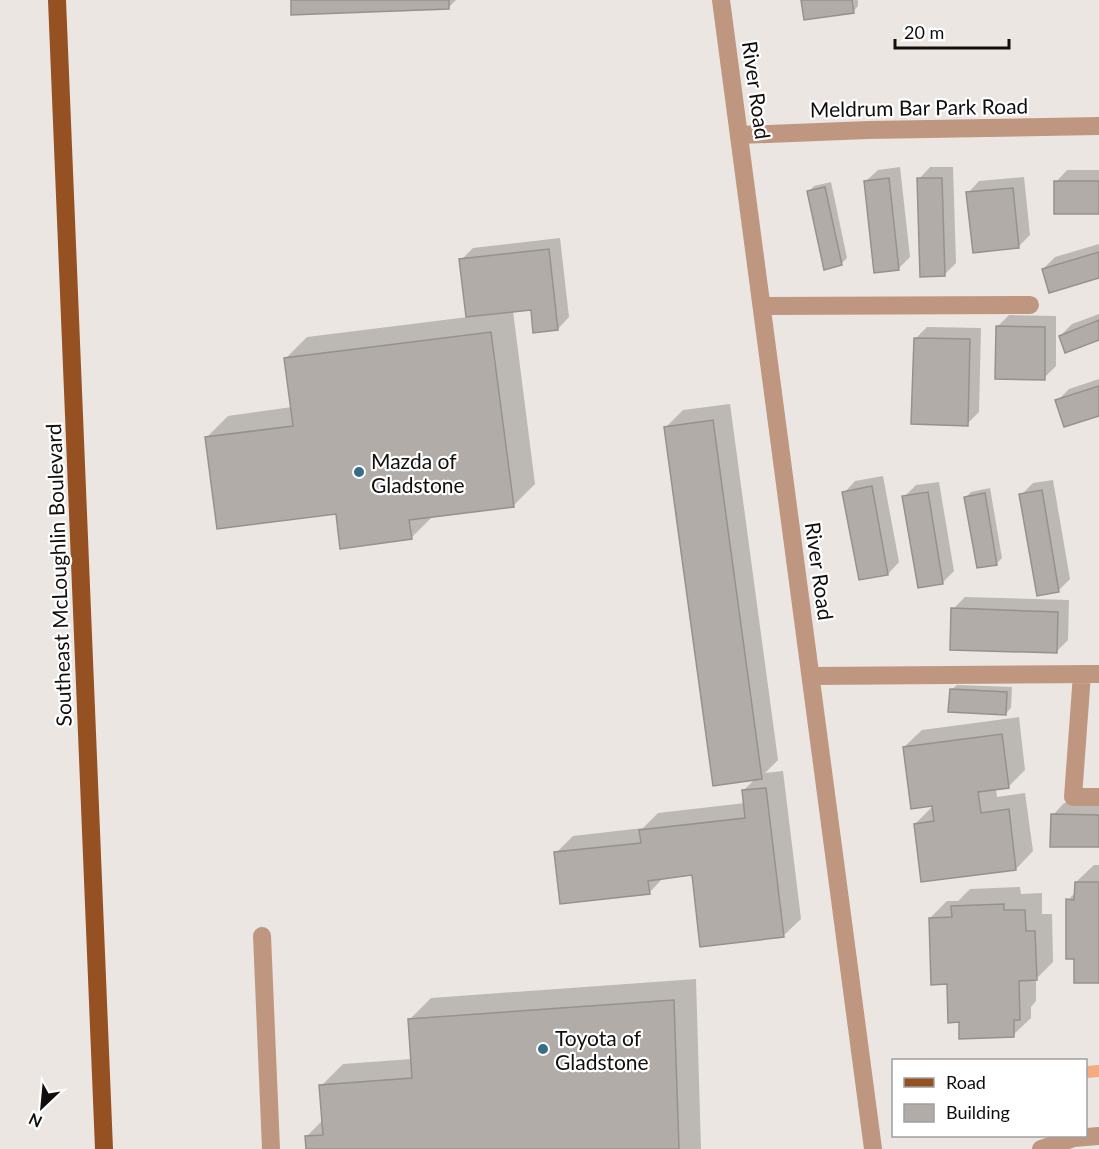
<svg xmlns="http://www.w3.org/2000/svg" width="1099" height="1149" font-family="Lato,sans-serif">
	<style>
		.shadow { fill: #0003 }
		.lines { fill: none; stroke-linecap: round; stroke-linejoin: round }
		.stream { stroke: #f4ab80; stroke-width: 12 }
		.building { fill: #b2aca8; stroke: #97918e; stroke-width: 1.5 }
		.minor { stroke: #bf9780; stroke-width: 18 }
		.major { stroke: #965122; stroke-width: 18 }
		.poi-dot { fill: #366d88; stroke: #fff; stroke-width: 2 }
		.labels { text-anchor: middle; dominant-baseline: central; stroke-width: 4.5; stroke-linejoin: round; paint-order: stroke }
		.street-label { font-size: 21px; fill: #110f0e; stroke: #fff }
		.poi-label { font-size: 21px; fill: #110f0e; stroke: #fff; text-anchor: start }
	</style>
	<rect width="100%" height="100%" fill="#ece6e2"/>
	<path class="shadow" d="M292 0H456L449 7Z
		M803 0H858V6L853 12Z
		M900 167 910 257 898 269 866 181 878 170Z
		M930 167H953L956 263 944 275 919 179Z
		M1067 170H1099V212L1056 182Z
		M1024 177 1030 235 1018 247 968 193 979 181Z
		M831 182 847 258 841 264 809 191 814 186Z
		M560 238 569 317 558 329 532 308 513 311 535 484 513 506 434 515 411 538 337 513 206 438 228 416 292 407 285 359 307 337 468 317 461 260 473 248Z
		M1099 244V277L1043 269 1055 257Z
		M1099 314V338L1060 336 1072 324Z
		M1009 315 1056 316V366L1044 378 997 327Z
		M927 327 981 328 979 412 967 424 916 338Z
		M1099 379V414L1057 401 1069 389Z
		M730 404 778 760 765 773 783 771 801 919 783 936 693 874 664 877 649 893 556 853 573 836 643 828 658 813 745 803 743 791 756 778 666 427 683 410Z
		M883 476 899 562 888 574 844 493 855 481Z
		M1053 480 1070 579 1058 591 1021 495 1033 483Z
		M939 482 954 571 942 583 904 497 916 485Z
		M990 488 1002 558 996 564 966 497 971 492Z
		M965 597 1069 600 1068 640 1056 652 953 609Z
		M957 685 1012 687 1011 708 1005 714 951 690Z
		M1019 717 1025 770 1008 787 996 788 997 797 1025 793 1033 851 1016 869 915 824 935 804 904 747 922 730Z
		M1064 803H1099V845L1053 815Z
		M1094 865H1099V982L1075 958 1068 900 1076 892V882Z
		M1020 887 1021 894 1042 893V914H1052L1053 962 1036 979V1001L1031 1007V1018L1013 1035 960 1021 930 918 947 901H958L970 889Z
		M696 979 701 1149H307L306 1137 324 1119 321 1086 343 1064 412 1059 409 1020 431 998Z"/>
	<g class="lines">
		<path class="stream" d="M1086 1072 1099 1071"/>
	</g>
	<path class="building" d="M291 0H449V9L291 15Z
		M801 0H852L854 13 804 20Z
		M889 178 899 270 874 273 864 181Z
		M917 178H942L945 276 920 277Z
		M1054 181H1099V214H1054Z
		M825 187 842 265 824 270 807 191Z
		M1013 188 1019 248 973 253 966 192Z
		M549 249 558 330 533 333 531 310 466 317 459 259Z
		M1099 252V278L1049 293 1042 269Z
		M1099 320V340L1065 353 1059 336Z
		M996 326 1045 327V380L995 379Z
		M491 332 514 507 409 520 412 539 340 549 336 514 217 529 205 437 293 426 284 358Z
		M914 338 970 339 968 426 911 424Z
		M1099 386V416L1064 427 1055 400Z
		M713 420 762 779 713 786 664 427Z
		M872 486 888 575 859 580 842 492Z
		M1042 490 1059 592 1037 596 1019 494Z
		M928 492 943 584 918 588 902 496Z
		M985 493 997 565 977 568 964 497Z
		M951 608 1058 612 1057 653 950 650Z
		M950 689 1007 692 1006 715 948 712Z
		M1002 734 1009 788 978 792 981 813 1009 809 1016 870 921 882 914 824 934 821 932 806 911 809 903 747Z
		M766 788 784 937 700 947 692 875 648 881 650 894 560 904 554 852 641 843 639 830 745 818 742 790Z
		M1051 814 1099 815V847H1050Z
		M1075 882H1099V983H1074V959H1066V899L1074 900Z
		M1004 904V910H1025L1026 931H1035L1037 980 1019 981 1020 1020H1014V1037L959 1039V1022L948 1023 947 984 931 985 929 918 952 917 951 906Z
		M674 1000 679 1149H306L305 1136 323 1135 319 1085 412 1078 408 1019Z"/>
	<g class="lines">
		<path class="minor" d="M721 0C775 383 819 766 873 1149
			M740 135 868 130 1099 126
			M762 306 1030 305
			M1082 674 1073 797H1099
			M811 676 1099 674
			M262 936 271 1149
			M1041 1149 1074 1138 1099 1136"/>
		<path class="major" d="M57 0 104 1149"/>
	</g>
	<g class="poi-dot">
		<circle cx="359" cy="472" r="6"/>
		<circle cx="543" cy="1049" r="6"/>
	</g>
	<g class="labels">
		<g class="street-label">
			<text transform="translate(757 90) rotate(82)">River Road</text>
			<text transform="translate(919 107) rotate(-1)">Meldrum Bar Park Road</text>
			<text transform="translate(820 571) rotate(82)">River Road</text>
			<text transform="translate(58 575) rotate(-92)">Southeast McLoughlin Boulevard</text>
		</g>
		<g class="poi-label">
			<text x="371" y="460">Mazda of<tspan x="371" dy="24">Gladstone</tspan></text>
			<text x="555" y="1037">Toyota of<tspan x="555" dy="24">Gladstone</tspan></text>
		</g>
	</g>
	<rect x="892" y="1059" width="195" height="78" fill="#ffffff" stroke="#a09f9f" stroke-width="1.5"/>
	<rect x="904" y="1078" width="30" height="9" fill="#965122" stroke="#a09f9f" stroke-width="1.5"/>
	<text x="946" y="1089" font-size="18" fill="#110f0e">Road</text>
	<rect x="904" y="1104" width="30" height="18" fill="#b2aca8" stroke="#a09f9f" stroke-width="1.5"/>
	<text x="946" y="1119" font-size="18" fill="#110f0e">Building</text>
	<g transform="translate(42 1107) rotate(206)" stroke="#ffffff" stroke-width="4.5" paint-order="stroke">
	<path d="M0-4.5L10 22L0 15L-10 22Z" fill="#110f0e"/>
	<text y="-9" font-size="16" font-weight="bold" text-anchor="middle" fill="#110f0e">N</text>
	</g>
	<path d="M895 39v9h114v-9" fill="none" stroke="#110f0e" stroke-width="3"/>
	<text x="904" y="39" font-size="18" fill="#110f0e" stroke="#ffffff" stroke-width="4.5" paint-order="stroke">20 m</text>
</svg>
